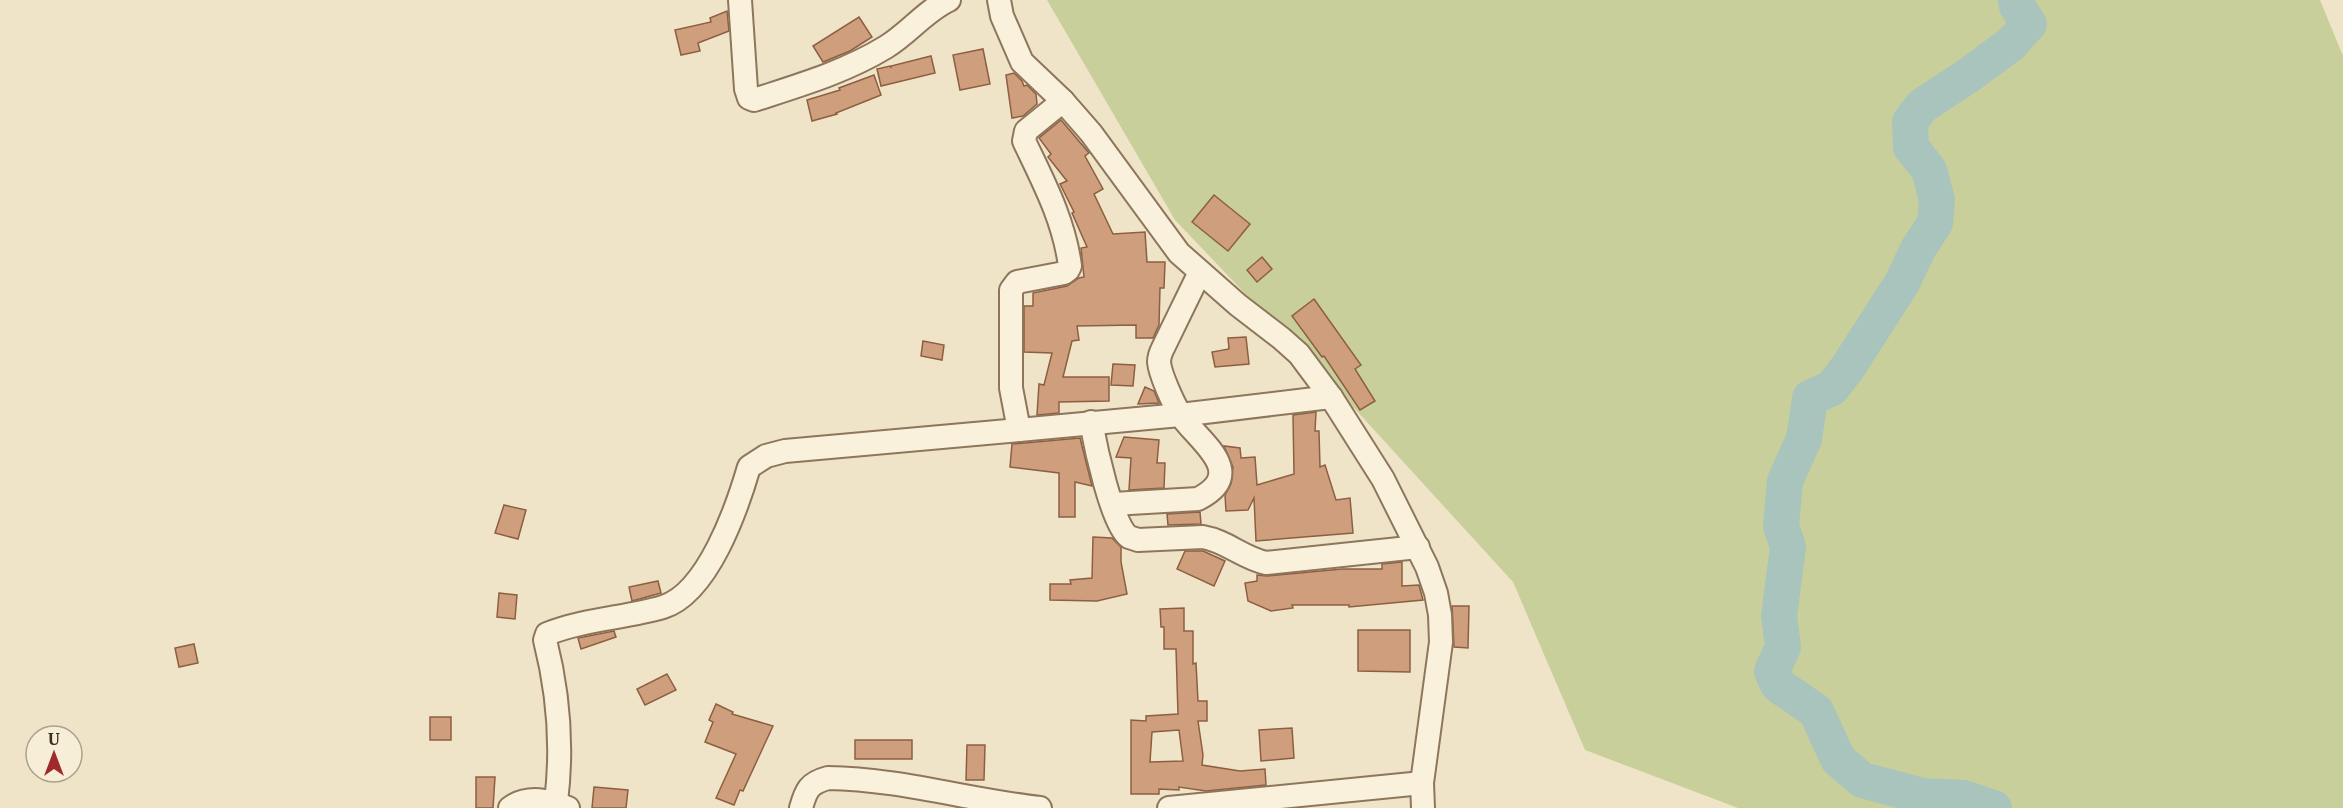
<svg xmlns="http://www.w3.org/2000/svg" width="2343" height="808" font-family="'IBM Plex Serif',serif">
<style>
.green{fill:#c9cf9b}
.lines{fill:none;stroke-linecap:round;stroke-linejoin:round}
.river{stroke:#a9c4bc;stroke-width:36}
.building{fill:#cf9f7d;stroke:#8d5f41;stroke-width:1.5;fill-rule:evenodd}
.street-casing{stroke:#8d765c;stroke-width:26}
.street{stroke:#faf1dc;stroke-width:22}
</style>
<rect width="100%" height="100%" fill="#f0e4c8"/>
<polygon class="green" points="1047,0 2320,0 2343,56 2343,808 1738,808 1585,750 1513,582 1355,409 1175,220"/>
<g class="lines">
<polyline class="river" points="1994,808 1964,798 1922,796 1862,780 1838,759 1816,711 1778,685 1772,671 1783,647 1779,616 1788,547 1781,526 1785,481 1804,439 1810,398 1832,388 1848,367 1902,283 1918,249 1935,223 1937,200 1929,170 1911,147 1910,122 1922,106 1969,75 2011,44 2029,24 2017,6 2016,0"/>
</g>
<g class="building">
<polygon points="727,11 729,31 698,43 700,51 681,55 675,30 711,22 710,18"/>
<polygon points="859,17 872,37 850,51 823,62 813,46"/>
<polygon points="983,49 990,84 960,90 953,55"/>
<polygon points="931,56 935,73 881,86 877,69 890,66 891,68 891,66"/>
<polygon points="1014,73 1022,81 1024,86 1027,85 1036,94 1037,104 1023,116 1012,118 1006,75"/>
<polygon points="874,75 881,95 836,113 837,114 812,121 807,100 840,90 839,88"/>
<polygon points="1061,120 1089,153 1085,156 1103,189 1094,194 1113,234 1145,232 1147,262 1165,262 1164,288 1160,288 1159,325 1153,338 1136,338 1136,325 1077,326 1079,340 1072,341 1063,377 1109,377 1109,401 1059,402 1059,413 1037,415 1039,384 1044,385 1052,353 1024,352 1024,306 1033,306 1033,293 1067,286 1079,278 1084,277 1081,248 1087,247 1072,213 1074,212 1060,184 1067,181 1048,157 1051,154 1039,138"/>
<polygon points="1214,195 1250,224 1228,251 1192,222"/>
<polygon points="1262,257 1272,269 1257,282 1247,270"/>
<polygon points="1314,299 1361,365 1355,369 1375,401 1360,410 1324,356 1322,357 1292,316"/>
<polygon points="1246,337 1249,364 1215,367 1212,352 1229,349 1228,338"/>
<polygon points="923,341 944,345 942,360 921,356"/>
<polygon points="1113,364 1135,365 1133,386 1111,385"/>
<polygon points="1145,387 1154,391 1159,403 1138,404"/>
<polygon points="1316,412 1315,431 1319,431 1320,467 1325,465 1336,500 1350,498 1353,533 1256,541 1254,498 1248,510 1226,511 1225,495 1231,484 1233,467 1224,446 1240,448 1241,458 1255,457 1257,485 1294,474 1293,415"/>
<polygon points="1124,437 1159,440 1157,463 1165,463 1164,488 1129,490 1131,458 1116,457"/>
<polygon points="1080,438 1092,486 1075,482 1075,517 1059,517 1059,473 1010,467 1012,444"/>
<polygon points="504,505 526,510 518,539 495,533"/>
<polygon points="1200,512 1201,524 1168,525 1167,514"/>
<polygon points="1093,537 1112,538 1121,547 1121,562 1127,594 1097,601 1050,600 1050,584 1071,584 1070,580 1092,578"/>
<polygon points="1185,551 1203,551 1225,561 1214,586 1177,569"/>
<polygon points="1402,562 1402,586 1419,585 1423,600 1349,607 1349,605 1292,605 1293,608 1271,611 1248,601 1245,583 1257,581 1257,575 1267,576 1342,569 1382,569 1382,564"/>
<polygon points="658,581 661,593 632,601 629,587"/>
<polygon points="499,593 517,595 515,619 497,617"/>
<polygon points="1452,606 1469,606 1468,648 1454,647"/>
<path d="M1184 608V631H1193V664L1196 663 1198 701H1207V721H1198L1203 755 1202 765 1240 771 1265 769 1266 785 1206 791 1179 787V790L1159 789V794H1131V720L1146 721V716L1178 714 1176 649H1164V627H1161L1160 609ZM1179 730 1183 761 1150 762 1152 732Z"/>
<polygon points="1358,630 1410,630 1410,672 1358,671"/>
<polygon points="614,631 616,637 581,649 578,638"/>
<polygon points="194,644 198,663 179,667 175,648"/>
<polygon points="667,674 676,690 645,705 637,689"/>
<polygon points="716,704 733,712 732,714 773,726 743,791 740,790 734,805 716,798 736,754 705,742 713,722 709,720"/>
<rect x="430" y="717" width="21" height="23"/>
<polygon points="1292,728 1294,758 1261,761 1259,730"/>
<rect x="855" y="740" width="57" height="19"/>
<polygon points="967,745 985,745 984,780 966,780"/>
<polygon points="476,777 495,777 493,808 476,808"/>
<polygon points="594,787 628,790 626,808 592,808"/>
</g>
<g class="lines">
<g class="street-casing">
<g id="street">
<path d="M740 0 746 89 749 98 754 100C800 85 845 72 886 47 909 33 925 11 949 0"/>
<polyline points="999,0 1002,16 1022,62 1063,101 1091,133 1179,253 1238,305 1281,338 1299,354 1331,397 1383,479 1427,567 1436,593 1440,615 1441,642 1422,783 1423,808"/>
<path d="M1063 101 1026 131 1024 141C1043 181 1064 220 1070 266L1068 270 1064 273 1017 282 1011 290V388L1019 430 1180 415 1331 397"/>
<path d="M1091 422C1095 444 1112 526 1129 537 1132 538 1135 539 1138 540L1203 537C1226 541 1243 558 1266 563L1418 547"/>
<path d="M1113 504 1198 499C1251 472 1195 439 1180 414 1173 403 1160 374 1159 362 1159 357 1161 352 1163 348L1200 272"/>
<path d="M556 802C563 746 559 695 545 640L547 634C584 619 626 618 663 607 708 593 737 508 749 467L766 456 785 451 1019 430"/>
<path d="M510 808C527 795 551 800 568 808"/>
<path d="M801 808C806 790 809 783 828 778 899 779 969 800 1040 808"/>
<polyline points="1169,808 1422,783"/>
</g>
</g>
<use href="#street" class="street"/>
</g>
<g transform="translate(54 754)"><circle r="28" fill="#f7eed8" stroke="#ada18e" stroke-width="1.5"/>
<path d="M0-4.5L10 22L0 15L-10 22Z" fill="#9e2a2b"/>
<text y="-9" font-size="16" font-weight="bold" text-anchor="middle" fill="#3d2e20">U</text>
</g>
</svg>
